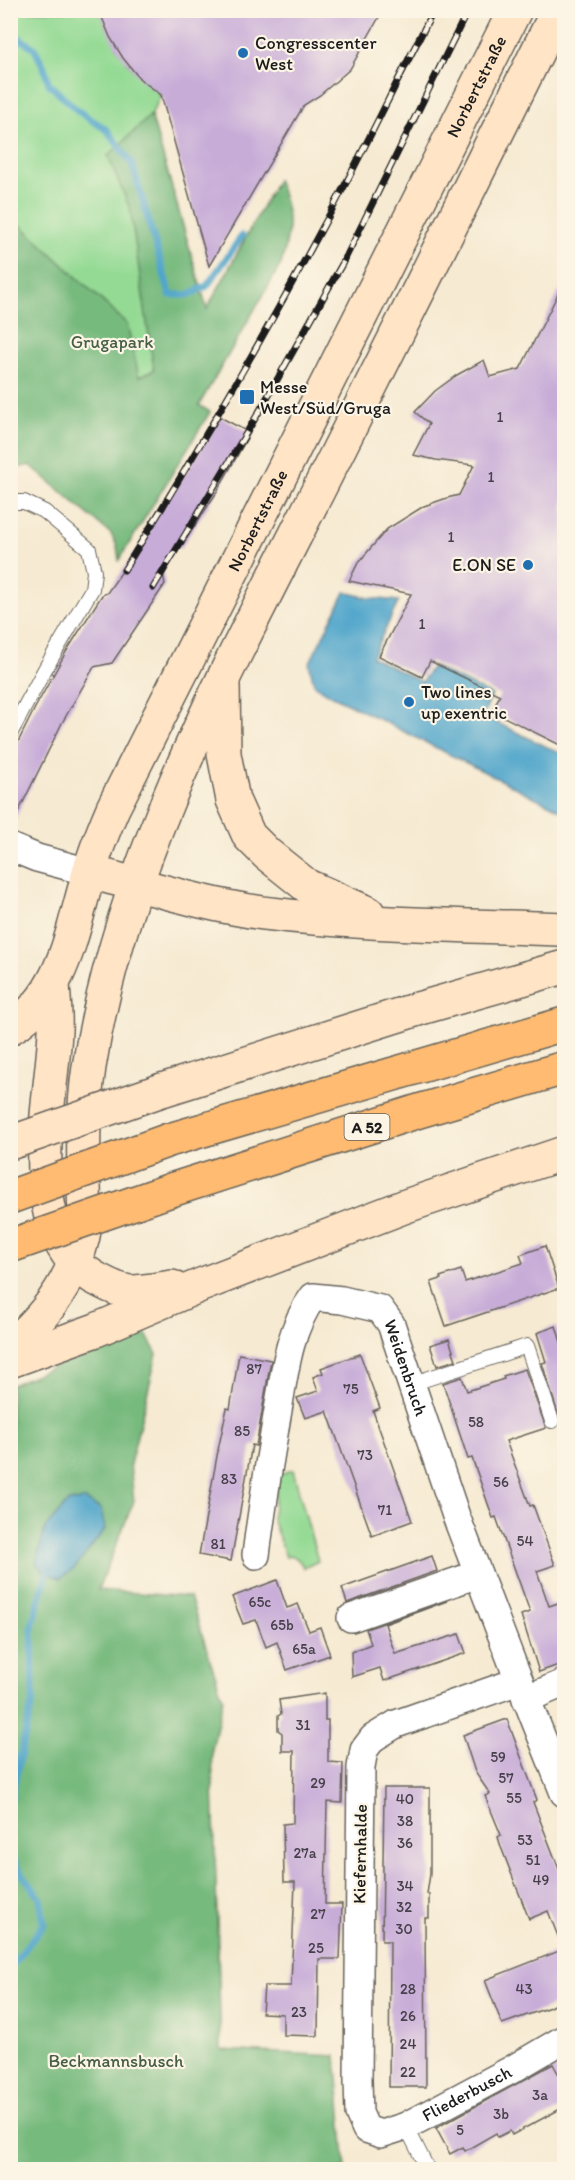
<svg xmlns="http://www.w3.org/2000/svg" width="575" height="2180" font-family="Itim,sans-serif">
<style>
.green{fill:#94da94;stroke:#587b58;stroke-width:1.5}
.forest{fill:#77ba7e;stroke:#4a6b4d;stroke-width:1.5}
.water{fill:#4fa5cb;stroke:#366074;stroke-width:1.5}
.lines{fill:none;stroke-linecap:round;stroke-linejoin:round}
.stream{stroke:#4fa5cb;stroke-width:7}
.building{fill:#c7acd8}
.service-casing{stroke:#68645c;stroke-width:16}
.minor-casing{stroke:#68645c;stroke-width:30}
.secondary-casing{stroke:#68645c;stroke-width:36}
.motorway-casing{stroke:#68645c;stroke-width:36}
.service{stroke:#fff;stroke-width:14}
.minor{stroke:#fff;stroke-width:27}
.secondary{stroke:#ffe4c6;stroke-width:33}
.motorway{stroke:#febb71;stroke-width:33}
.rail-casing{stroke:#1c1c1c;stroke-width:7}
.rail{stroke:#fcf5e5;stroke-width:4.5;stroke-dasharray:14;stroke-linecap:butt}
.secondary-bridge-casing{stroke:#68645c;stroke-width:36;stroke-linecap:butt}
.motorway-bridge-casing{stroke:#68645c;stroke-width:36;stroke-linecap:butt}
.secondary-bridge{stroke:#ffe4c6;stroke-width:33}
.motorway-bridge{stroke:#febb71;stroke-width:33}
.poi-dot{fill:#1f6fb2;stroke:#fcf5e5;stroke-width:2}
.labels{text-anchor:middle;stroke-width:4.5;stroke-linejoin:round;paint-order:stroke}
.number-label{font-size:15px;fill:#47404b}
.shield{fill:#fcf5e5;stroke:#5f5d58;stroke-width:1.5}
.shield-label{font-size:16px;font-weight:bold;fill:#1c1c1c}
.poi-label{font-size:18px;fill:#1c1c1c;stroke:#fcf5e5;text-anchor:start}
.street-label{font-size:18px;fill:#1c1c1c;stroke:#fcf5e5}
.park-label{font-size:18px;fill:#465e46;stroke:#fcf5e5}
</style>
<rect width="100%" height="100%" fill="#fcf5e5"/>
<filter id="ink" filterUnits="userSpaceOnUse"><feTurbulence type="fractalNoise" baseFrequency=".0167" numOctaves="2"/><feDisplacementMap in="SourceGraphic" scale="12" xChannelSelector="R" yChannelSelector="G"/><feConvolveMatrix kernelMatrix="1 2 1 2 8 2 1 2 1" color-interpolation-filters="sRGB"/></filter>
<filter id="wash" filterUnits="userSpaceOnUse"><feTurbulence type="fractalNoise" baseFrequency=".008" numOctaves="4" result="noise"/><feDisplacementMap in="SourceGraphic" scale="24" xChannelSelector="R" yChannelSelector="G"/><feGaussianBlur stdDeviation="1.35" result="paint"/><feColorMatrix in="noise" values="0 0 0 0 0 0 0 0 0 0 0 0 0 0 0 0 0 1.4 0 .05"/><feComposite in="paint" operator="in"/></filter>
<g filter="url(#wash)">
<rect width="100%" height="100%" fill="#f6ead2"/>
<g class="green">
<path d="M11 11H100C113 46 130 73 161 95L151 115 207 309 277 180C291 212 291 231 281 264L199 405 11 403Z"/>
<path d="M293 1470 318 1561 304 1568C299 1560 296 1554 286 1557L272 1519 279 1474Z"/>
</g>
<g class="forest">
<path d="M151 115 207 309 277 180C291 212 291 231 281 264L199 405 210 412 119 560 117 546 111 534 30 465 11 469V218L12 217 127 324 139 377 154 370 130 209 108 156Z"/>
<polygon points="143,1329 157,1354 130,1464 134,1501 98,1590 190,1597 223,1699 212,1749 221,2050 336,2056 346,2169 11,2170 11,1385"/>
</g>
<g class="water">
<polygon points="345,592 369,598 399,601 372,657 422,682 432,666 492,695 483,716 564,755 564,812 329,694 314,684 309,664"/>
<polygon points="85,1500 101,1509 105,1529 75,1568 61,1578 47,1574 36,1563 45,1528 68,1502"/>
</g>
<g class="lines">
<g class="stream">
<polyline points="10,32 34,48 44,67 49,84 78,111 107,130 132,164 170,295 188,295 207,286 242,236"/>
<polyline points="10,1802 33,1699 32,1625 47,1574"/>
<polyline points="10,1851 17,1867 40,1898 44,1924 10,1968"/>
</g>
</g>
<g id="blocks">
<g class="building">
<polygon points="99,10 383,10 350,69 320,95 304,105 209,266 161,95 140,79 123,58 110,37"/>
<polygon points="564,282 564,747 492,711 500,695 430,661 422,677 379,656 411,594 349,581 358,563 387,529 424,506 447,498 459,495 474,465 436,460 413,455 429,424 415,412 435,391 457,375 484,360 490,377 520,369"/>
<polygon points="220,417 250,433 215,495 180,549 176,546 162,568 165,584 112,663 94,667 62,723 10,829 10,758 35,708 66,652 102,595 107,593 151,530 147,528 183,477"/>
<polygon points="545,1246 559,1288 446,1326 431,1282 441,1279 440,1277 461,1270 465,1282 523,1263 520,1255"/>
<polygon points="556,1326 564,1352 564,1422 561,1423 542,1363 546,1362 537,1333"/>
<polygon points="449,1339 456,1360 437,1366 430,1345"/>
<polygon points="239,1354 271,1360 256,1446 252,1445 231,1561 199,1555 219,1445 227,1408 230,1409"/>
<polygon points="360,1354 380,1408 373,1411 412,1521 372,1536 327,1411 305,1418 297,1398 318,1391 313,1377 323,1373 321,1368"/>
<polygon points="525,1369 546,1428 506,1441 530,1506 533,1505 555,1565 537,1571 549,1606 558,1603 564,1622 564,1663 539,1672 521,1615 530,1612 496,1517 493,1518 472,1458 468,1459 443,1383 462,1377 467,1391 504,1379 503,1376"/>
<polygon points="432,1556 437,1571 347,1603 342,1588"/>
<polygon points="277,1580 287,1608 298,1604 309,1631 320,1627 330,1655 287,1670 277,1642 266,1647 256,1620 243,1624 232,1597"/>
<polygon points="447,1601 385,1624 395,1654 459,1634 466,1653 384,1681 380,1668 352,1677 351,1652 371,1644 366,1629"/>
<polygon points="325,1693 325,1720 328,1720 328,1762 343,1763 342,1803 327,1802 325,1904 342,1904 340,1959 319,1959 318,2036 283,2035 283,2014 262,2013 264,1986 291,1986 295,1882 284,1882 283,1824 293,1823 294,1751 282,1751 282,1733 278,1730 278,1716 281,1714 279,1700"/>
<polygon points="507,1719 537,1800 533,1802 564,1882 564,1949 563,1949 548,1911 529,1919 501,1847 498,1837 501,1835 485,1796 490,1794 475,1772 463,1735"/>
<polygon points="384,1788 430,1788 430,1874 427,1894 429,1894 429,1918 425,1918 426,2087 389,2087 390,1941 382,1941"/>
<polygon points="564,1949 564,1999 550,2007 502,2024 485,1980"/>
<polygon points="553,2064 564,2084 564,2107 512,2135 510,2131 498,2137 496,2133 465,2151 463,2147 450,2154 436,2128"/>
</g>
</g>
</g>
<g filter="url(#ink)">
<use href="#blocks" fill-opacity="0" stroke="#68645c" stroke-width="1.5"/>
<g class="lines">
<g class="service-casing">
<g id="service">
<polyline points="10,502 24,502 45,512 89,549 94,572 92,589 45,669 10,734"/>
<polyline points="411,1384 527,1346 552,1421"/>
<polyline points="406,2126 428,2170"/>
</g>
</g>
<g class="minor-casing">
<g id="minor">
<polyline points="10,847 37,858 89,872"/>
<path id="s1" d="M256 1555C262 1508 269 1462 277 1416 284 1377 288 1330 313 1297L342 1300 380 1309 391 1324 456 1516 513 1665 564 1793"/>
<polyline points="351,1618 478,1574"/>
<path id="s2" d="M519 1681 396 1724 373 1738 364 1750 361 1767 358 2080 359 2113 366 2129 381 2134 406 2126 511 2070 564 2039"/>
<polyline points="526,1699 564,1683"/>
</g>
</g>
<g class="secondary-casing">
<g id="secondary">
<polyline points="223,684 224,754 233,800 249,836 267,854 307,886 368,913"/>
<path d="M89 872C147 886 204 905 263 913 362 925 464 925 564 929"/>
<path d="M53 985C54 1000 56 1015 55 1031 52 1102 18 1232 93 1277 104 1283 118 1291 131 1292 144 1292 159 1289 172 1287"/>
<path id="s3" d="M10 1028C65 996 72 928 89 873 95 851 104 829 113 808L515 10"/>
<polyline points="162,1090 421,1008 564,967"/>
<path d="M10 1347C47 1316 77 1275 85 1226 84 1173 81 1120 89 1067 123 853 231 664 327 473 405 319 481 165 558 10"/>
<polyline points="10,1361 96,1330 201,1285 406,1206 564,1153"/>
</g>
</g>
<g class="motorway-casing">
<g id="motorway">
<polyline points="169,1140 564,1024"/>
<polyline points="171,1190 419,1111 564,1068"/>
</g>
</g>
<use href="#service" class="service"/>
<use href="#minor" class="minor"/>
<use href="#secondary" class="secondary"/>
<use href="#motorway" class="motorway"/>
<g class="rail-casing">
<g id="rail">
<path d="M124 570C193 459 258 347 320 232 360 159 395 84 434 10"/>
<polyline points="153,588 259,412 346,257 468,10"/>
</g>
</g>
<use href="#rail" class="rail"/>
<g class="secondary-bridge-casing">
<polyline id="secondary-bridge" points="10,1143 162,1090"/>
</g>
<g class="motorway-bridge-casing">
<g id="motorway-bridge">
<polyline points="10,1197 169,1140"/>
<polyline points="10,1246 171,1190"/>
</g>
</g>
<use href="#secondary-bridge" class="secondary-bridge"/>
<use href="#motorway-bridge" class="motorway-bridge"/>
</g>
</g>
<g class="poi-dot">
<circle cx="243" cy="53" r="6"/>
<rect x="239" y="389" width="16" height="16" rx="3"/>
<circle cx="528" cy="565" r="6"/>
<circle cx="409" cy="702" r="6"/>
</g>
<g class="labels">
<g class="number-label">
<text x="500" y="422">1</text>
<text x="491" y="482">1</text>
<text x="451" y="542">1</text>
<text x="422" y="629">1</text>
<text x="254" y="1374">87</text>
<text x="351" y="1394">75</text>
<text x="476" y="1427">58</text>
<text x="242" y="1436">85</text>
<text x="365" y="1460">73</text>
<text x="229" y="1484">83</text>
<text x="501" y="1487">56</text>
<text x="385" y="1515">71</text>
<text x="525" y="1546">54</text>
<text x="218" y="1549">81</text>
<text x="260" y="1607">65c</text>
<text x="282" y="1630">65b</text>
<text x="304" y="1654">65a</text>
<text x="303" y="1730">31</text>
<text x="498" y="1762">59</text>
<text x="506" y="1783">57</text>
<text x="318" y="1788">29</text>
<text x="514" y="1803">55</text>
<text x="405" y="1804">40</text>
<text x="405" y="1826">38</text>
<text x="525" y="1845">53</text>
<text x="405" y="1848">36</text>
<text x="305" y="1858">27a</text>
<text x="533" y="1865">51</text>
<text x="541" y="1885">49</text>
<text x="405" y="1891">34</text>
<text x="404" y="1912">32</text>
<text x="318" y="1919">27</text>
<text x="404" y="1934">30</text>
<text x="316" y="1953">25</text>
<text x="408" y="1994">28</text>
<text x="524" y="1994">43</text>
<text x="299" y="2017">23</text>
<text x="408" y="2021">26</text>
<text x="408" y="2049">24</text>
<text x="408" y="2077">22</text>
<text x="540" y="2100">3a</text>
<text x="501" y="2119">3b</text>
<text x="460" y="2135">5</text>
</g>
<rect class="shield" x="344.5" y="1114" width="45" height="26" rx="4.5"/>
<g class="shield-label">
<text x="367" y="1133">A 52</text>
</g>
<g class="poi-label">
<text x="255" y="49">Congresscenter<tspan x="255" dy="21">West</tspan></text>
<text x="260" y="393">Messe<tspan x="260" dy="21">West/Süd/Gruga</tspan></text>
<text x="516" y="571" text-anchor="end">E.ON SE</text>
<text x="421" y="698">Two lines<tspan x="421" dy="21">up exentric</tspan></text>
</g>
<g class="street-label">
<text dy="6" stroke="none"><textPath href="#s3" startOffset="1056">Norbertstraße</textPath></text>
<text dy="6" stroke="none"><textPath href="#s3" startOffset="570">Norbertstraße</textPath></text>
<text dy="6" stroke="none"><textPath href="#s1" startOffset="399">Weidenbruch</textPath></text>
<text transform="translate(360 1854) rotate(-89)" y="6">Kiefernhalde</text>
<text dy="6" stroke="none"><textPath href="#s2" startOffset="664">Fliederbusch</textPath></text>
</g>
<g class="park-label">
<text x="112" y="348">Grugapark</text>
<text x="116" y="2067">Beckmannsbusch</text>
</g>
</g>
<rect width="575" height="2180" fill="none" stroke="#fcf5e5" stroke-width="36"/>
</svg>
